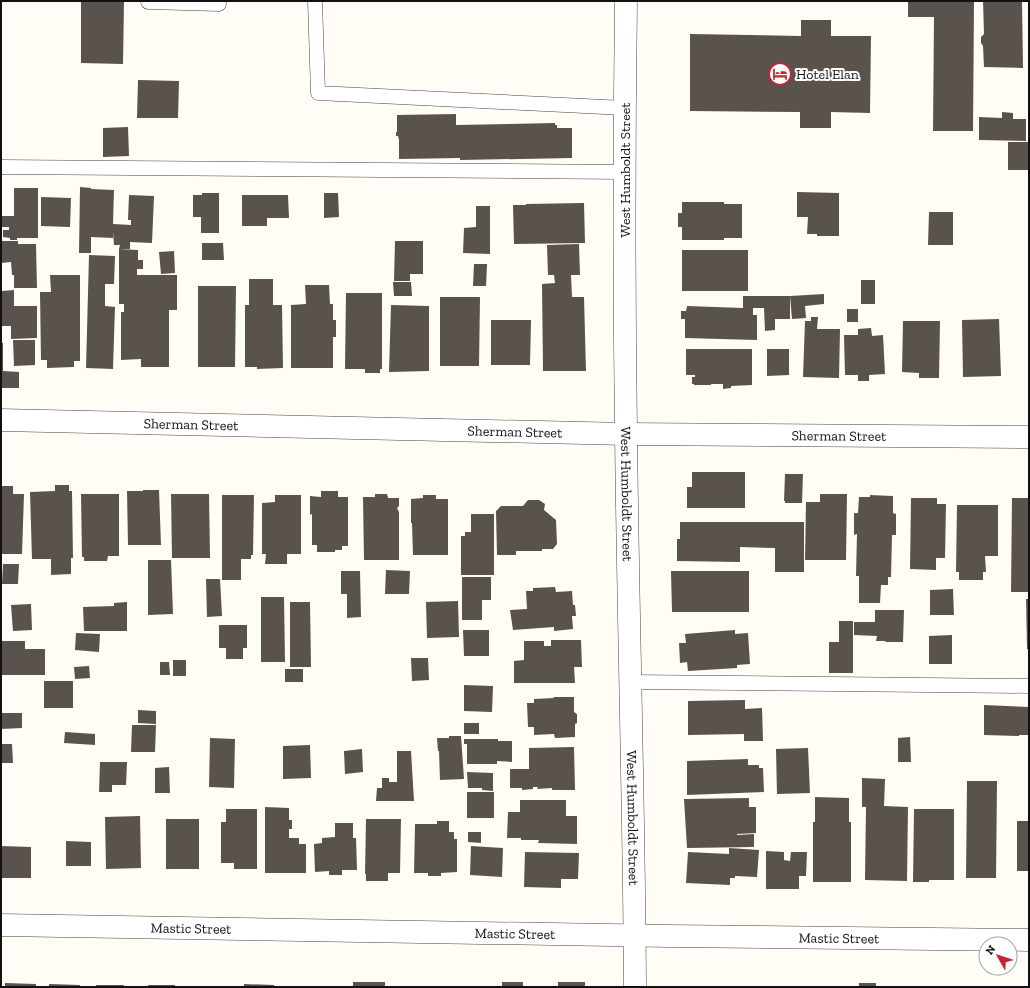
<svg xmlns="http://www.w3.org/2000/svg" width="1030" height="988" font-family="'Zilla Slab',serif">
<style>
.building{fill:#5a524d}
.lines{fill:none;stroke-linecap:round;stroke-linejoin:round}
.service-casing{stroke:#444;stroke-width:15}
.minor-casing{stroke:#444;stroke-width:23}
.service{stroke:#fff;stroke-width:14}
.minor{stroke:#fff;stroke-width:22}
.labels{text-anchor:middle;stroke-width:4;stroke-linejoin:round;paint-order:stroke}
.poi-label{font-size:14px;fill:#111;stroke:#fff;text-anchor:start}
.street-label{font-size:14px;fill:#111;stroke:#fff}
</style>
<rect width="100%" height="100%" fill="#fffdf5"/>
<g class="building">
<polygon points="81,1 124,1 123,64 81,63"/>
<polygon points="908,1 974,1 973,131 933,131 934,17 908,17"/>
<polygon points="983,1 1022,1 1023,68 984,67 983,46 981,43 981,37 984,34"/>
<polygon points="801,20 831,20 831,36 871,36 870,113 831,112 831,128 800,128 800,112 690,111 690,34 801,36"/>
<polygon points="138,80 179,81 178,118 137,118"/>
<polygon points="1002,112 1013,113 1013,119 1026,119 1026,141 979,140 979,117 1002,118"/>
<polygon points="456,114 456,125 555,123 555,125 557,125 557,128 572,128 572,158 460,160 460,158 399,159 399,140 398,136 396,136 396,132 397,132 397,115"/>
<polygon points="128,127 129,156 103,157 103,128"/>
<rect x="1008" y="142" width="21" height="28"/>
<polygon points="80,187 91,188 91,189 114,190 113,224 131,225 131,220 128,220 129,195 154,196 152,243 130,242 130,249 119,249 120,245 114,245 113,232 113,238 91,237 91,253 79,253"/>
<polygon points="14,188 38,188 38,238 17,238 17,240 10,240 10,238 3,237 3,230 9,230 9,227 1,227 1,216 14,216"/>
<polygon points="797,192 839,193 839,236 817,236 817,234 807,234 808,217 797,217"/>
<polygon points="202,193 219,193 219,233 201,233 201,217 193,217 193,195 202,195"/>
<polygon points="324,193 338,193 339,217 324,218"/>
<polygon points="242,195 288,195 289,218 267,218 267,226 242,226"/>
<polygon points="41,197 71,198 70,227 41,226"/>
<polygon points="682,202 724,202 724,204 742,204 742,238 724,238 724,240 682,240 682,227 678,227 678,213 682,213"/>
<polygon points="584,203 585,243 514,244 513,205 526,205 526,204"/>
<polygon points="476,206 490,206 490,254 463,253 464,228 476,227"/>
<polygon points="929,212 953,212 953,245 928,245"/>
<polygon points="1,241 18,241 18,244 36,244 37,288 14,288 14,275 12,275 11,262 1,263"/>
<polygon points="395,241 423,241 423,274 410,274 410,281 394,281"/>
<polygon points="202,243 223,243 224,260 202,260"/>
<polygon points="579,244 580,275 571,275 572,297 584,297 586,371 543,371 542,284 555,283 554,275 548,275 547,245"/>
<polygon points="119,249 138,250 138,260 143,260 143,269 137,269 137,275 177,275 177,310 169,310 169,367 141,367 141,359 121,360 121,312 124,312 124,304 119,304"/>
<rect x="682" y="250" width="66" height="41"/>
<polygon points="174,251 175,273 161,274 159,252"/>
<polygon points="89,255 115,256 114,284 105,284 105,306 115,307 113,369 86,368"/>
<polygon points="474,264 487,264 486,286 473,286"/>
<polygon points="50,275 80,275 80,361 74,361 74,367 47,368 47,360 41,360 40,292 51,292"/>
<polygon points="249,279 273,279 273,305 282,305 283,368 257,369 257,367 245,367 245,305 249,305"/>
<rect x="861" y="280" width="14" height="24"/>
<polygon points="393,282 411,282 412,296 394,296"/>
<polygon points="305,285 329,285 330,304 333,304 333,320 336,320 336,337 333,337 333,368 291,368 291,305 306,304"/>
<polygon points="198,286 236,286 235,367 198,367"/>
<polygon points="14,290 14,306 37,306 37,338 11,339 11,326 1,326 1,292 2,292 2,291"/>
<polygon points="346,293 382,293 382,369 380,369 380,373 365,373 365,369 345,369"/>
<polygon points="824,294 824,304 805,306 806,318 792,319 790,296"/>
<polygon points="743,296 790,296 790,319 775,319 775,330 765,331 764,308 753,308 753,315 757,315 757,340 685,338 685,319 681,319 681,311 686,311 687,306 743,308"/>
<polygon points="440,297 480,297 479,366 440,366"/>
<polygon points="391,305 429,306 429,371 389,372"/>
<rect x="847" y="309" width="11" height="13"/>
<polygon points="811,317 818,317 817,329 840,329 839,378 803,377 805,321 811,321"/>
<polygon points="999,319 1001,376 963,377 962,320"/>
<polygon points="491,320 531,320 530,365 491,365"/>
<polygon points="903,321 940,321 939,378 919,378 919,373 902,372"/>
<polygon points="871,328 872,336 883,335 885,374 869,375 869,381 858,381 858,375 845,375 844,335 858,335 858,329"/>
<polygon points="13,340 35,340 35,365 14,366"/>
<polygon points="1,343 3,343 3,371 19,372 19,388 1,388"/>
<polygon points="686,349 752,349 752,385 731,386 731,388 723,389 723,384 711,384 711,385 694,385 694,384 692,384 692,377 695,377 695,375 686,375"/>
<polygon points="767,349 789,349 789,375 767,376"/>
<polygon points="692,472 745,472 745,508 687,508 687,487 692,487"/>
<polygon points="785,474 803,474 802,503 785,503 785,501 784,501"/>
<polygon points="55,485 69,485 69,491 72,491 73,558 71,558 71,574 51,575 51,559 32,559 30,492 55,491"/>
<polygon points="1,486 13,486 13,494 24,494 22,554 1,554"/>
<polygon points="143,490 159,490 161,545 128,545 127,491 143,491"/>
<polygon points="321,491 338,491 338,497 348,497 348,546 342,546 342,550 335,550 335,552 317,552 317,545 312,545 312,514 310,515 310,496 321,497"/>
<polygon points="81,494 119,494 119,556 108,556 107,561 84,561 84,557 82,557"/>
<polygon points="171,494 209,494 210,558 172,558"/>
<polygon points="375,494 387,494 388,498 399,498 399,506 397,508 399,512 399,560 364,560 363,497 375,497"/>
<polygon points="820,494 847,494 846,560 805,560 806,502 820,502"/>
<polygon points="222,495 254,495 253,555 251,555 251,559 241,559 241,580 222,580"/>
<polygon points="275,495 301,495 301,554 287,554 287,564 265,564 266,554 262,554 262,503 275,502"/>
<polygon points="423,495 436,495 436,499 448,499 448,555 413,555 412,523 411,523 411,499 423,498"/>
<polygon points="870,495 893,496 893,513 896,514 896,535 892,535 891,577 888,577 888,585 881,585 880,603 859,603 859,576 856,576 857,534 854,535 854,513 858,513 859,497 870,497"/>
<polygon points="911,498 937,498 937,504 946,504 945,558 936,558 936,570 910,569"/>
<polygon points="1012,498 1029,498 1029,592 1011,592"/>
<polygon points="528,500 539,500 545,504 544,510 556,520 557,544 553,549 542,549 542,551 516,551 516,555 497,555 496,511 501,506 523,506"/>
<polygon points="957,505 998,505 998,556 985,556 986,572 983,572 983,580 959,580 959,572 956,572"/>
<polygon points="471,514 494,514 494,575 461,575 461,536 465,536 465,532 471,532"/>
<polygon points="680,522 804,522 804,572 775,572 775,548 740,547 740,562 677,561 677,539 680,539"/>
<polygon points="148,560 171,560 173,614 148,615"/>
<polygon points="3,564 19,564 18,584 2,584"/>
<polygon points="386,570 410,571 409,594 385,594"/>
<polygon points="341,571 360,571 361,617 347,618 347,594 341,594"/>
<polygon points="671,571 749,571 749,612 672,612"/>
<polygon points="462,577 491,577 491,600 482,600 482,620 462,620"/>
<polygon points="206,579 220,579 222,616 207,617"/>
<polygon points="555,587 556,592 572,591 573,605 575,605 576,616 572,616 573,629 554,631 554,627 513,630 510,610 527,609 526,591 533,591 533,588"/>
<polygon points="953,589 954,615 930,615 930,590"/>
<polygon points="261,597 284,597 285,662 261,662"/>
<polygon points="1026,599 1029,599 1029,649 1027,649"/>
<polygon points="458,601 459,637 427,638 426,602"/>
<polygon points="127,602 127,631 84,631 83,607 114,606 114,603"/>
<polygon points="290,602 310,602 311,667 290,667"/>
<polygon points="31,604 32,630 13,631 11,605"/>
<polygon points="875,610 904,610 903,642 885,642 886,641 876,641 877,636 854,635 854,622 875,622"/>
<polygon points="839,621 853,621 853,673 829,673 829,642 839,642"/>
<polygon points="219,625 247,625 247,648 243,648 243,659 226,659 226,648 219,648"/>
<polygon points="463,630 489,630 489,656 464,656"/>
<polygon points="735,630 735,634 748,633 750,664 737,665 737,668 688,671 687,662 680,663 679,643 686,643 685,634"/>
<polygon points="76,633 100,634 99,652 75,650"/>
<polygon points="952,635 952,664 929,664 929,636"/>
<polygon points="551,640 581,640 582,667 574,667 575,683 514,683 514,661 524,660 524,641 544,641 544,646 551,646"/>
<polygon points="1,641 25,641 25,649 45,649 45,675 1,675"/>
<polygon points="411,658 428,658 429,680 412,681"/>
<rect x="173" y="660" width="13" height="16"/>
<polygon points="160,662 169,662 170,675 160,675"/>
<polygon points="89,666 90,678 75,679 74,667"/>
<rect x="285" y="669" width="18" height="13"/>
<rect x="44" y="681" width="29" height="27"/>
<polygon points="464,685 493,686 492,712 464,711"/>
<polygon points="553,697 574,697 574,712 577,714 577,723 575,724 575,737 555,738 554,734 534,735 534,727 528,727 527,703 534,703 534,699 554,698"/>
<polygon points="745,700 745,709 762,708 763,741 744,741 744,734 688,735 688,701"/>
<polygon points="984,705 1029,707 1029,735 1019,735 1019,736 984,735"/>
<polygon points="138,710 156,711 156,724 138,723"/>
<polygon points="1,713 22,713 22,728 1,729"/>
<rect x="464" y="723" width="15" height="11"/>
<polygon points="132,725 156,725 155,752 131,752"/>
<polygon points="65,732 95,734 95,745 64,743"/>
<polygon points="449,736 461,736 464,779 440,780 439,751 438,751 437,738 449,738"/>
<polygon points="910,737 911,762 898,762 898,738"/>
<polygon points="210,738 235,739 234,788 209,787"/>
<polygon points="464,739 498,739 498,741 512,741 512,762 497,761 497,764 467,764 467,744 464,744"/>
<polygon points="1,744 12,744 13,763 1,763"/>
<polygon points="310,745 311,778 283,779 283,746"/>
<polygon points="574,747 575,790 552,790 552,788 537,789 538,787 533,787 533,789 522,790 522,788 510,788 510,769 529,769 529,748"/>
<polygon points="808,748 810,793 777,794 776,749"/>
<polygon points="362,749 363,772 345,774 344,751"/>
<polygon points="397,751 411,751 414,801 376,801 377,788 382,788 382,778 389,778 389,782 397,782"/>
<polygon points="748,759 748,765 759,765 759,768 763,768 764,792 687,795 687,761"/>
<polygon points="100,762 127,762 126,785 112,785 112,792 99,792"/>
<polygon points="169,767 170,793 155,793 155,768"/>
<polygon points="467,772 493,773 493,791 482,790 482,788 468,788"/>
<polygon points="862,778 885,779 884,806 908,807 907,881 865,880 866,807 862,807"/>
<polygon points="967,781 997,781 996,878 966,878"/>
<rect x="467" y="792" width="27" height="26"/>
<polygon points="815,797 849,798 849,822 851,822 851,882 813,882 813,822 815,822"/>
<polygon points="749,798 749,807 756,807 756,833 737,834 737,835 754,834 754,847 687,848 684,799"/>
<polygon points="520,800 566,800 566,816 577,816 577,844 538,843 539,840 521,840 521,838 507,838 508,812 520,812"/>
<polygon points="265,807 289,808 289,820 292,820 292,829 289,829 289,838 299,838 299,844 306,844 306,873 265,873"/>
<polygon points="226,809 257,809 257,869 234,869 234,863 221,863 221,822 226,822"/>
<polygon points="914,809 954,809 954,880 929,880 929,882 913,882"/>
<polygon points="140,816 141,868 106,869 105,817"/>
<rect x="166" y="819" width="33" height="50"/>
<polygon points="366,819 401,819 400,873 388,873 388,881 366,881 366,874 365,874"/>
<polygon points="437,821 449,821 449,832 454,832 454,839 457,839 457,872 441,873 441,876 428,876 428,873 414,873 415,824 437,824"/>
<rect x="1017" y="821" width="12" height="50"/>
<polygon points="335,823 353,823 353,838 356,838 357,870 342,870 342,875 329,875 329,871 315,872 314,844 322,843 322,838 335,837"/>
<polygon points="468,832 481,832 481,843 468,842"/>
<polygon points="66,841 91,842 91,866 66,866"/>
<polygon points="1,846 31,847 31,878 1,878"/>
<polygon points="471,846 503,848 502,877 470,875"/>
<polygon points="729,848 759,850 757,877 735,876 735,878 730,878 730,885 686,883 688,852 729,854"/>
<polygon points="766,851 784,852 784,860 790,861 791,852 807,852 806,876 799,876 799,889 766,889"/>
<polygon points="525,852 579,853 578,879 561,879 561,888 524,887"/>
<rect x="353" y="982" width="32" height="5"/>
<rect x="502" y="982" width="21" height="5"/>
<rect x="558" y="982" width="27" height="5"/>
<polygon points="5,983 36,984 36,987 5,987"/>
<rect x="859" y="983" width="17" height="4"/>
<polygon points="49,984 80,985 80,987 49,987"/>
<polygon points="244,984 274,985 274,987 244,987"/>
<polygon points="96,985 124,985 123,987 96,987"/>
<polygon points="148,985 175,985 175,987 149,987"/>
</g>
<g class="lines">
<g class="service-casing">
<g id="service">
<polyline points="315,1 318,93 625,108"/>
<polyline points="148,2 219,4 219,1"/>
<polyline points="1,167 624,172"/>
<polyline points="630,682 1029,686"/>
</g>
</g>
<g class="minor-casing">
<g id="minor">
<path id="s1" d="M626 1C624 145 624 288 626 432 628 617 634 802 635 987"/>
<path id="s2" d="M1 420 626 434 1029 437"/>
<path id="s3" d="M1 925 668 936 1029 940"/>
</g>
</g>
<use href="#service" class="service"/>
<use href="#minor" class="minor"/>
</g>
<defs>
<g id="hotel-ring" transform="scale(1.15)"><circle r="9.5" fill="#fff" stroke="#c4262e" stroke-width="1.5"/><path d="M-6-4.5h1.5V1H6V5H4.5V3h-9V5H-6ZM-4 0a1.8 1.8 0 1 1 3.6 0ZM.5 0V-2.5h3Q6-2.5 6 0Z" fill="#c4262e"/></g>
</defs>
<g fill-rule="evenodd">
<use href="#hotel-ring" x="780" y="74"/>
</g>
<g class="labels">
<g class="poi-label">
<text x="796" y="79">Hotel Elan</text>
</g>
<g class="street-label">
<text transform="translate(625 170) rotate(-90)" y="5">West Humboldt Street</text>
<text dy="5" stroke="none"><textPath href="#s2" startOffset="190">Sherman Street</textPath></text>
<text dy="5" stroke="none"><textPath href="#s2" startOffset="514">Sherman Street</textPath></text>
<text dy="5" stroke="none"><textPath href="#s2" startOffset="838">Sherman Street</textPath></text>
<text dy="5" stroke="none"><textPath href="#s1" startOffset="493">West Humboldt Street</textPath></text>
<text dy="5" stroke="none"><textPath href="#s1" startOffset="817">West Humboldt Street</textPath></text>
<text dy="5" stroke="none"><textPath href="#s3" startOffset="190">Mastic Street</textPath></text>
<text dy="5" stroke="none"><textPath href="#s3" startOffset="514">Mastic Street</textPath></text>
<text dy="5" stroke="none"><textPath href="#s3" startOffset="838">Mastic Street</textPath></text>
</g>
</g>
<rect width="1030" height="988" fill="none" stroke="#111111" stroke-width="4"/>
<g transform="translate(998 956) rotate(309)"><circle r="19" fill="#ffffff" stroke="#a0a0a0"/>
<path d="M0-3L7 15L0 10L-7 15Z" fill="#c4262e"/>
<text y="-6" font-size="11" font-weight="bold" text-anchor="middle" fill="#111111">N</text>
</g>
</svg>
